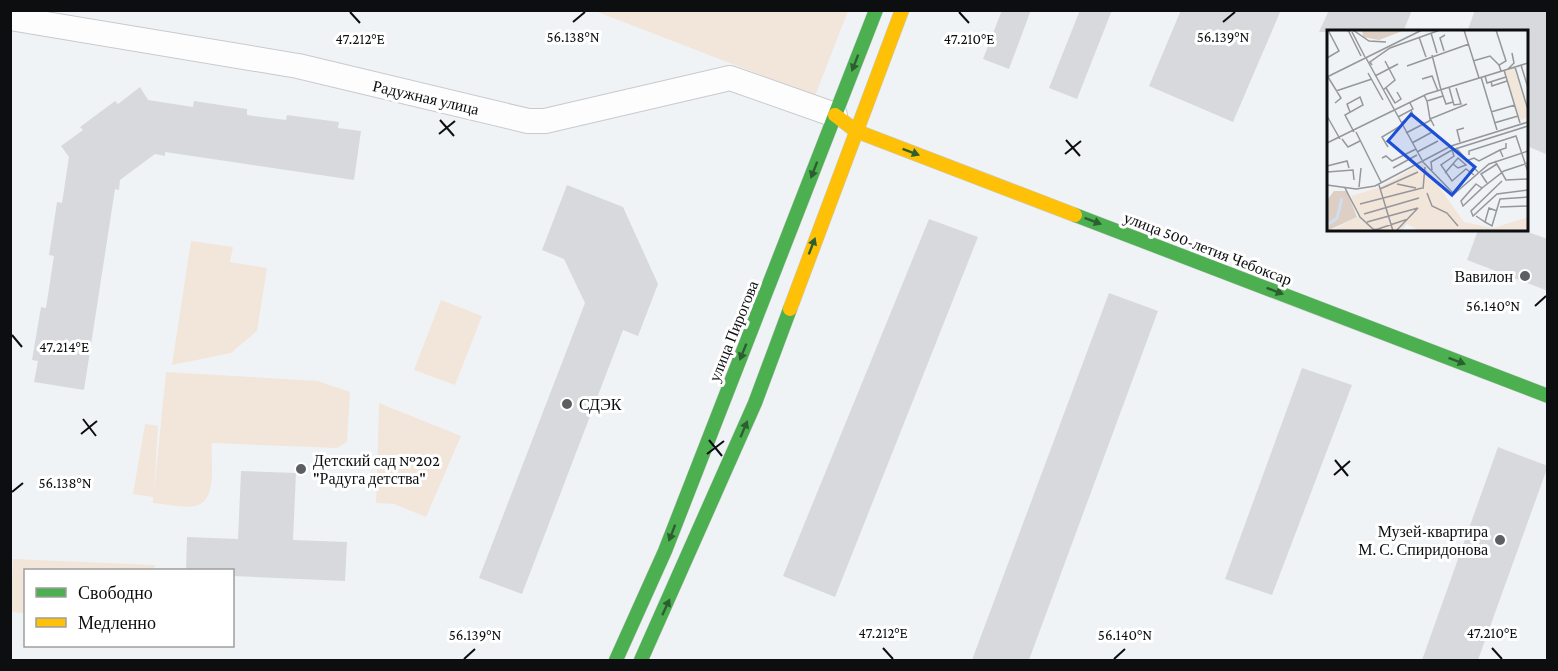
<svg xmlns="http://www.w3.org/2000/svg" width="1558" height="671" font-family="'Crimson Pro',serif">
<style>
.green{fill:#f2e5da}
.building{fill:#d8d9dc}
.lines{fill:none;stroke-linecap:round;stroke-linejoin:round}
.street-casing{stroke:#c8cacd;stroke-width:26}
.fast-casing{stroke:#c8cacd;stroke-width:15}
.slow-casing{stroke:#c8cacd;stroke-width:15}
.street{stroke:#fdfdfe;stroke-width:24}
.fast{stroke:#4caf50;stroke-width:14}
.slow{stroke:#ffc107;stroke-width:14}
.oneway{fill:#2c5e30}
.ticks{fill:none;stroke:#0d0e10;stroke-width:2}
.poi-dot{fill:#5c5e60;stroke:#fff;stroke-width:2}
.labels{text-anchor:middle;stroke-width:6;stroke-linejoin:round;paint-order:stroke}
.street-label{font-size:16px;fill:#0d0e10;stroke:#fff}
.poi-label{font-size:16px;fill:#0d0e10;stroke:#fff;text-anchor:end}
.inset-river{fill:none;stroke:#cfdef2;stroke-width:3}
.inset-road{fill:none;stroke:#95979a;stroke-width:1.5}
.view{fill:#1d4ed8;fill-opacity:0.15;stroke:#1d4ed8;stroke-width:3}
.inset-edge{fill:none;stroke:#0d0e10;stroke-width:3}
.ticks-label{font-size:15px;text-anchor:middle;fill:#0d0e10;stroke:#fff;stroke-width:6;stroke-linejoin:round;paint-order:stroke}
</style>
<rect width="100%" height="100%" fill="#f0f3f6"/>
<g class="green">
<polygon points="595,11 848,11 815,96"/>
<polygon points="191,241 233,247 230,262 267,268 257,331 231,353 172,365"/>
<polygon points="441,300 482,316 455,385 414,370"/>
<path d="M166 372 318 381 350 392 347 442 337 448 212 443C210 459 219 502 195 506 182 508 166 504 153 503V497L133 494 145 424 158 426 154 493Z"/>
<polygon points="379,403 461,436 426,517 394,504 376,503"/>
<polygon points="13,559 155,565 154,570 26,570 25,613 11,612"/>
</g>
<g class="building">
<polygon points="1002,10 1031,10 1009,69 983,59"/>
<polygon points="1080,10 1112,10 1077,99 1049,88"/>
<polygon points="1181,10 1281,10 1233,122 1149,86"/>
<polygon points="1329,10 1412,10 1403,32 1319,32"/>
<polygon points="1475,10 1548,10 1548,155 1527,146 1527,32 1467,32"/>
<polygon points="140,87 148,100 193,107 194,101 247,109 247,115 286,120 287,115 339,122 338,128 361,131 354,180 165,152 165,156 155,154 120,180 119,190 115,189 84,390 34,382 38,361 32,360 41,307 46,308 54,256 49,255 57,202 62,203 69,157 61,146 83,130 80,127 115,101 118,104"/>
<polygon points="567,185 623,207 658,284 638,336 623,330 522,594 479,578 585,303 564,259 542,250"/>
<polygon points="929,219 978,237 835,597 783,576"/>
<polygon points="1478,230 1522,230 1548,239 1548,291 1467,260"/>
<polygon points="1109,293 1158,311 1029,660 972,660"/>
<polygon points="1302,368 1352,385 1272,595 1225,579"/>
<polygon points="1498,447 1548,466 1478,660 1422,660"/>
<polygon points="241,471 296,473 293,540 347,542 345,581 232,576 232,570 186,570 187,537 238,539"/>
</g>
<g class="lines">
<g class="street-casing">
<polyline id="street" points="10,18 298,66 528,121 545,121 730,78 835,115"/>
</g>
<g class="fast-casing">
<g id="fast">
<polyline points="1075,215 1548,396"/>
<polyline points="616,660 665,551 876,10"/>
<polyline points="641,660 755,403 790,309"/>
</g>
</g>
<g class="slow-casing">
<g id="slow">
<polyline points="835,115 856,131 1075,215"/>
<polyline points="790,309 902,10"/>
</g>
</g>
<use href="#street" class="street"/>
<use href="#fast" class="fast"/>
<use href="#slow" class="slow"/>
</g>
<defs><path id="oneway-solid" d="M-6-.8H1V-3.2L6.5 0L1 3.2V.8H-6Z" transform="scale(1.5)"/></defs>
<g class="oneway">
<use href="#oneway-solid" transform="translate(855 63) rotate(111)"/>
<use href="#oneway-solid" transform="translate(911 152) rotate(21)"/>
<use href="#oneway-solid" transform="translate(814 170) rotate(111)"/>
<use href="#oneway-solid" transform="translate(1093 221) rotate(21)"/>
<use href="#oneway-solid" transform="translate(812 246) rotate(-69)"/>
<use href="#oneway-solid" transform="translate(1275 291) rotate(21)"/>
<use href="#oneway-solid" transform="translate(743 352) rotate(112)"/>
<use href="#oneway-solid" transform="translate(1457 361) rotate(21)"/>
<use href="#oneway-solid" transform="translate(744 429) rotate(-67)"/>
<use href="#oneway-solid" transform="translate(672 533) rotate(111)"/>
<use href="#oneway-solid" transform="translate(666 607) rotate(-65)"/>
</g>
<path class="ticks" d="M350 12 360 23M959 12 969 23M573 22 585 12M1223 22 1235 12M440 120 454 136M439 134 455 121M1066 140 1080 156M1065 154 1081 141M1535 306 1546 296M12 335 22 347M83 419 96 436M81 434 97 421M709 440 722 456M707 454 724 441M1335 460 1348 476M1334 475 1350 461M12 492 23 483M883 648 893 659M1492 648 1502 659M464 659 475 649M1114 659 1125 649"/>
<g class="poi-dot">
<circle cx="1525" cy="276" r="6"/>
<circle cx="567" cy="404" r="6"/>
<circle cx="301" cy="469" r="6"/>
<circle cx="1500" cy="540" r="6"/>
</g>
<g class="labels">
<g class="street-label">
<text transform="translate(426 97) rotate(13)" y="6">Радужная улица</text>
<text transform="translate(1208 248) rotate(21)" y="6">улица 500-летия Чебоксар</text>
<text transform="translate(733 331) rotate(-68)" y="6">улица Пирогова</text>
</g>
<g class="poi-label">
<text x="1513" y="282">Вавилон</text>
<text x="579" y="410" text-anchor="start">СДЭК</text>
<text x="313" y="466" text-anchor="start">Детский сад №202<tspan x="313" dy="18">"Радуга детства"</tspan></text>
<text x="1488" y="537">Музей-квартира<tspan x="1488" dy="18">М. С. Спиридонова</tspan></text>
</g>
</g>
<g transform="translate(1327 30)">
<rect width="201" height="201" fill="#f0f3f6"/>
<path d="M187 38 201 83V87L193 90 178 41ZM95 133 137 192 166 198 201 187V201H92L80 194 75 201H4L32 186 24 166 53 157Z" fill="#f2e5da"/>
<path d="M35 0H78L52 10 36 7ZM7 161H20L30 187 0 201V170Z" fill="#ddcfc4"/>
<path class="inset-river" d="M0 195 10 188 15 168"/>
<path class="inset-road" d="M21 0 34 26M26 0 42 11 59 12M137 0 152 48M169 0 179 31 172 35 174 41M25 2 38 27M104 3 110 23M92 7 99 27M117 21 113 8 118 5M105 25 114 60M0 28 12 21 1 0M39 28 95 130M146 31 163 26 172 35M45 35 43 32 63 18 113 0M194 35 201 58M80 36 142 14M188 37 201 80M181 39 187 33 185 23M177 40 193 93M41 43 56 70M48 46 71 34M158 46 160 53 179 47M0 47 95 0M1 47 14 68 8 73M154 47 170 100M95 49 105 46 111 61M164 51 165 56 180 51M122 57 127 75 134 74 129 58M59 58 68 73 74 69 70 62M56 60 68 50 58 31M114 60 119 74 126 72M9 61 45 49M97 65 100 71 116 66M100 71 103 89 140 74M23 82 20 74 33 67 36 75 18 85 27 102M164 82 188 75M0 86 13 109M71 87 86 79 83 73M74 93 86 85 84 80M167 93 191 86M29 102 54 152M79 103 104 90 107 96M15 109 21 117 33 111M133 112 130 100 137 98M0 113 100 64 201 33M85 113 107 101M61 117 55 107 75 95M129 118 151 142M125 120 127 126 114 135 125 151 139 139 147 145M90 122 111 111M142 125V121L189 106 201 142M176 127 173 120 179 118V113M55 128 59 126 65 131 89 119M95 131 127 164 162 134 201 121M139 131 147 128 152 131 173 120M168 131 179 150 201 149M0 136 20 131 22 138M66 138 90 125M105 140 104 132 125 120 201 96M0 142 26 140 27 150M118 143 131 128 139 135 131 138 126 134M175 151 144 181 146 186 170 164 201 160M160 153 154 144 170 134M70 154 89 158M149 154 155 158 136 176 134 171ZM0 155 29 159 48 156 124 116 201 92M52 155 66 201M32 157 34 138M18 158 33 187 46 199 57 201M155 158 177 141 201 133M53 159 91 142M96 159 98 137M100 163 105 176 120 183 131 196M33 174 95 158M173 177 201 176M37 184 92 168M149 186 158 192 162 178 170 181M40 192 91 178M158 192 165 196 173 169 201 167M45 201 81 189M69 201 91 178"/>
<path class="view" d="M84 84 148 137 125 165 61 111Z"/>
<rect width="201" height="201" class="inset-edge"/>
</g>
<g class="ticks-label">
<text x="573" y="42">56.138°N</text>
<text x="1223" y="42">56.139°N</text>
<text x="360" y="44">47.212°E</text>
<text x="969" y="44">47.210°E</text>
<text x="1493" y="311">56.140°N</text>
<text x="64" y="352">47.214°E</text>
<text x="65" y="488">56.138°N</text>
<text x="883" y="638">47.212°E</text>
<text x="1492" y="638">47.210°E</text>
<text x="475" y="640">56.139°N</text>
<text x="1125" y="640">56.140°N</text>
</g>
<rect width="1558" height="671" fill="none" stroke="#0d0e10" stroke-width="24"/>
<rect x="24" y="569" width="210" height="78" fill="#ffffff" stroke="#9e9f9f" stroke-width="1.5"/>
<rect x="36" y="588" width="30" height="9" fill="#4caf50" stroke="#9e9f9f" stroke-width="1.5"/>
<text x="78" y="599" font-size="18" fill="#0d0e10">Свободно</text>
<rect x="36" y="618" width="30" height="9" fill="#ffc107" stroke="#9e9f9f" stroke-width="1.5"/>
<text x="78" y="629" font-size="18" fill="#0d0e10">Медленно</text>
</svg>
